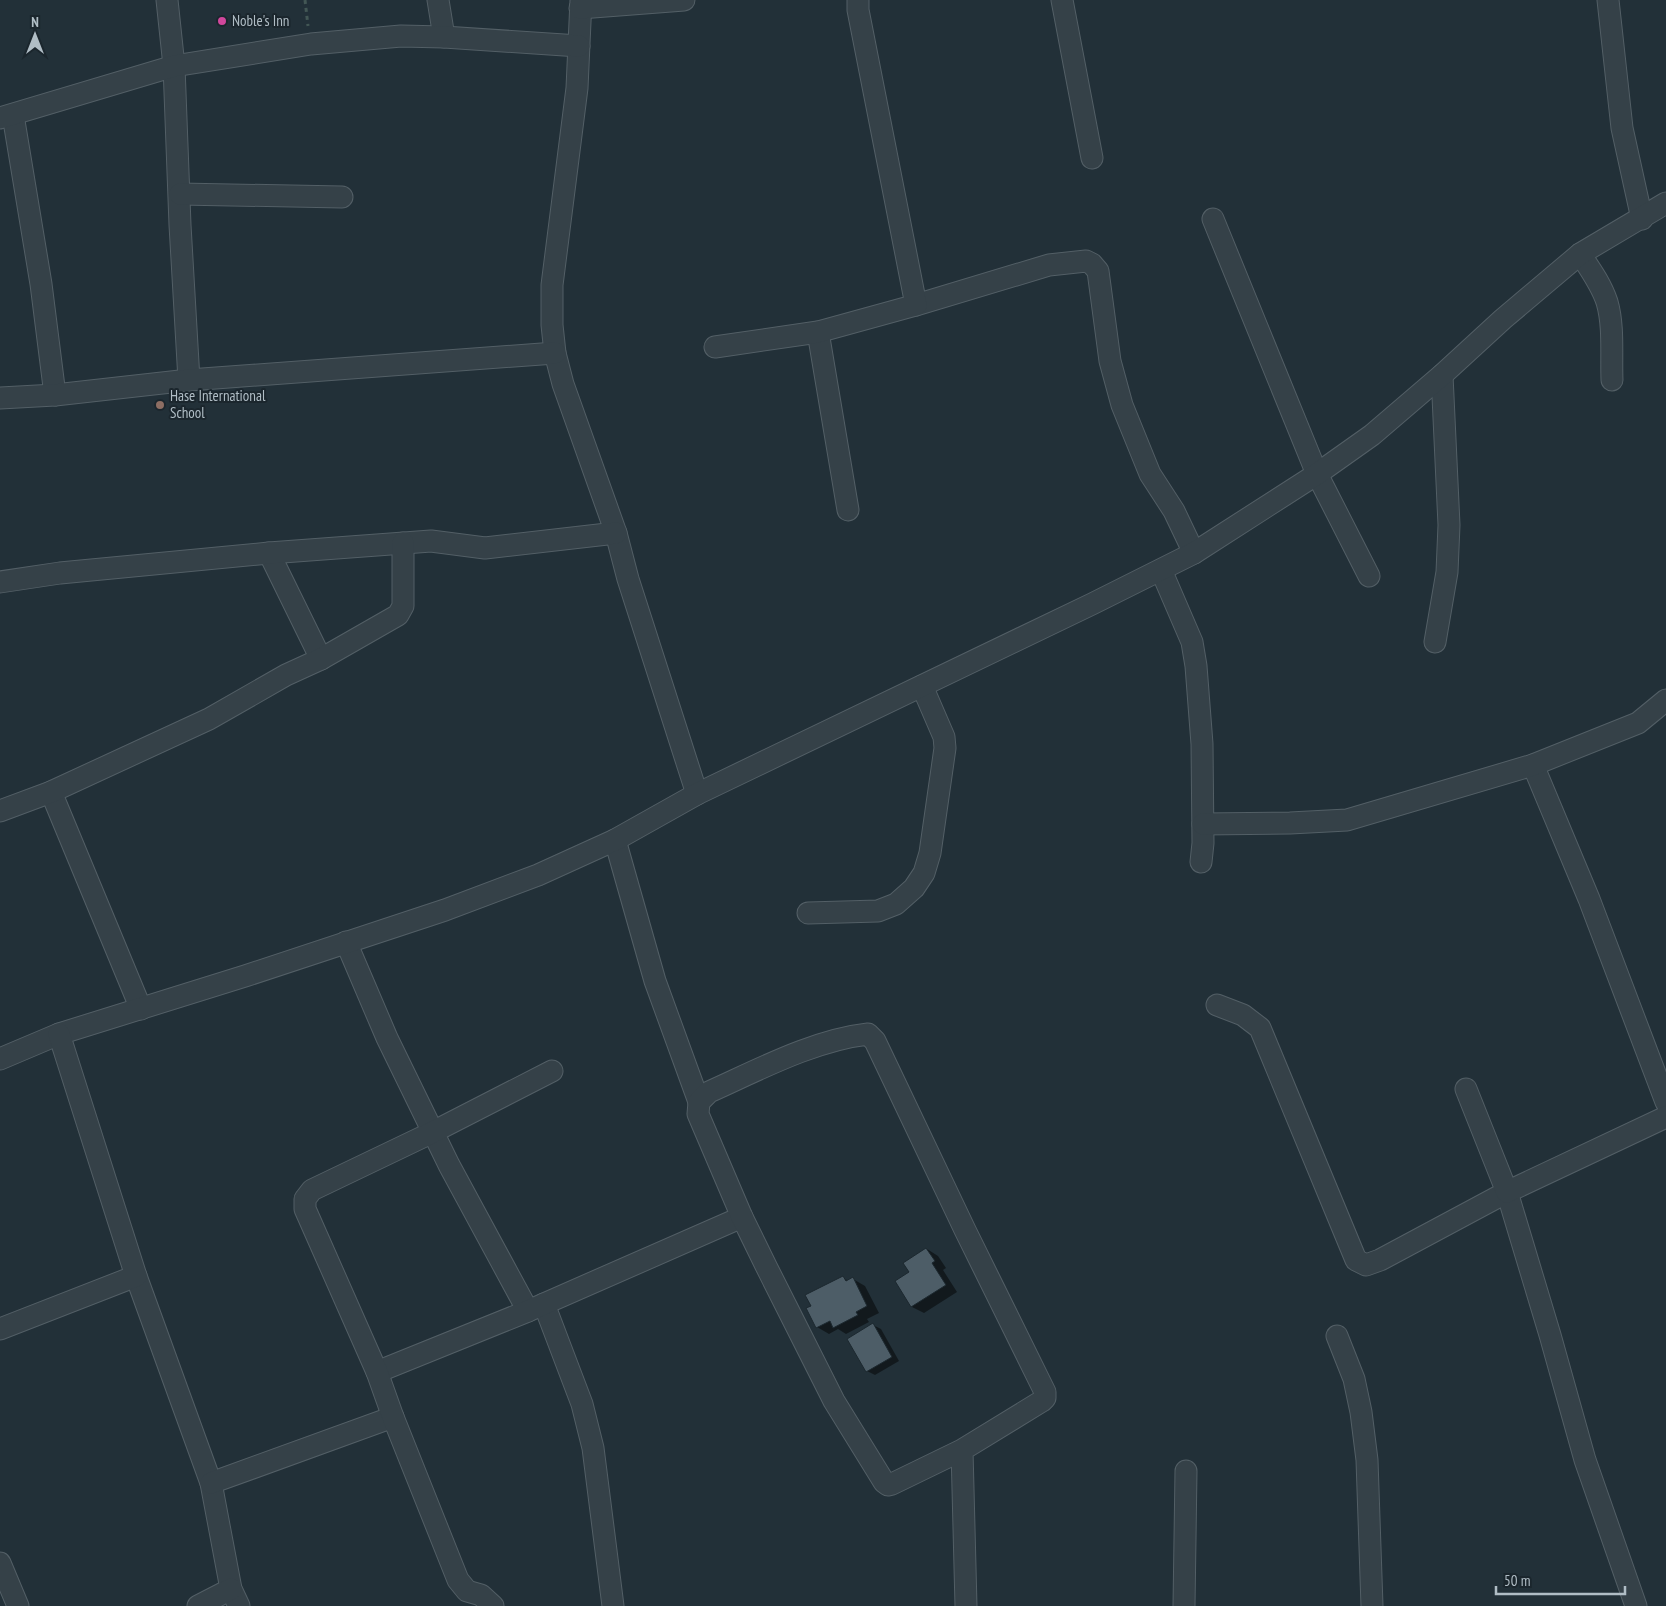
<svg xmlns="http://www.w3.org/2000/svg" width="1666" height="1606" font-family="'PT Sans Narrow',sans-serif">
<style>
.shadow{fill:#0007}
.building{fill:#4d5d67;stroke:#1c282f}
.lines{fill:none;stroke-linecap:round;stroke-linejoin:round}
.minor-casing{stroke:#535f66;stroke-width:23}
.path{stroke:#435755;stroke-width:3;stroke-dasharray:4 4;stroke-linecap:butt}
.minor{stroke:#354148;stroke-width:21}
.hotel-dot{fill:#d1479c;stroke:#1b262d;stroke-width:2}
.education-dot{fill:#8d6e63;stroke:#1b262d;stroke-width:2}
.labels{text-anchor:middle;stroke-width:4;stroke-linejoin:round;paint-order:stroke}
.poi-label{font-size:15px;fill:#b0bdc5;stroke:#1b262d;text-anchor:start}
</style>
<rect width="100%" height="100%" fill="#223038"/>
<g class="shadow">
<polygon points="927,1249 938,1256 946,1268 943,1270 957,1292 924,1313 912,1307 896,1282 911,1273"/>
<polygon points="843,1278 849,1281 853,1279 865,1286 879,1313 867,1319 869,1322 846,1334 838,1329 829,1334 817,1327"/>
<polygon points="873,1325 881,1329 899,1361 875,1375 867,1371"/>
</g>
<g class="building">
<polygon points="926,1248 935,1261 932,1263 946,1285 911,1307 895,1281 909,1272 903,1263"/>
<polygon points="843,1276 846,1281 853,1277 867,1306 856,1312 858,1315 833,1328 830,1321 816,1328 806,1308 811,1306 805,1295"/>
<polygon points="873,1323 892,1357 866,1372 847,1339"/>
</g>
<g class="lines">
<g class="minor-casing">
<g id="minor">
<polyline points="167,0 174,66 180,225 189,380"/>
<polyline points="438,0 444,37"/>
<polyline points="581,0 577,88 552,285 552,325 555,353 563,384 616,533 628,579 697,794"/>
<polyline points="1062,0 1092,158"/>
<polyline points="1608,0 1622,128 1642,219"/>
<polyline points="580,8 684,0"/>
<polyline points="13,115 41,284 55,395"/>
<polyline points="0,118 174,66 311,44 401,36 444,37 579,46"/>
<polyline points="180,194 342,197"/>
<polyline points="1213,219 1317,474 1369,576"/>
<path d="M1580 254C1590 269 1601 284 1607 302 1614 326 1611 355 1612 380"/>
<polyline points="916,305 1049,265 1086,261 1092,264 1098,271 1110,361 1122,405 1150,474 1174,511 1194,553"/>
<polyline points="818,332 848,510"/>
<polyline points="715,347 818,332 916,305 858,10 858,0"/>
<polyline points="0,398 55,395 189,380 555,353"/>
<polyline points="269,553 321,659"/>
<polyline points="1161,570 1192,642 1196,666 1202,744 1203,843 1201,862"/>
<polyline points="0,582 60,573 269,553 431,541 485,548 616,533"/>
<polyline points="1435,642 1447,572 1449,525 1442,375"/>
<polyline points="1533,765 1589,899 1666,1102"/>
<polyline points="51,792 141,1009"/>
<polyline points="0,811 51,792 209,719 286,675 321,659 398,615 403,606 403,543"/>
<polyline points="1203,824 1290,823 1347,820 1533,765 1638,723 1666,700"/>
<polyline points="615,840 655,981 699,1102"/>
<polyline points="808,913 878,911 896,904 914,888 924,873 930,853 945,748 944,737 922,686"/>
<polyline points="346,942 387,1038 449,1165 528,1311"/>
<polyline points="1217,1005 1243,1015 1260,1028 1356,1260 1366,1265 1380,1260 1507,1192 1550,1335 1585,1460 1636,1606"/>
<polyline points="0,1059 59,1034 245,976 445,910 538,875 615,840 697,794 1092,604 1194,553 1317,474 1372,435 1442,375 1503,319 1580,254 1666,203"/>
<polyline points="1466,1089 1507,1192 1666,1117"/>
<polyline points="136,1276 211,1483 231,1589 239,1606"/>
<polyline points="544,1304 582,1404 593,1448 613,1606"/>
<polyline points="0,1329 136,1276 59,1034"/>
<polyline points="1337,1336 1354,1379 1361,1412 1367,1460 1372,1606"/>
<polyline points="377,1372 528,1311 742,1217"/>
<path d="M962 1450 1042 1401 1045 1398V1392L965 1230 875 1041 868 1034C814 1040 758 1070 709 1092L699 1102 698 1114 742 1217 767 1268 834 1401 884 1482 888 1485 892 1484 962 1450 966 1606"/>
<polyline points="211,1483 393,1417"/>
<polyline points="0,1563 18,1606"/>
<polyline points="198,1606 231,1589"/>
<polyline points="493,1606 481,1595 467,1591 458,1580 393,1417 377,1372 305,1209 305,1199 312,1190 433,1132 552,1071"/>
<polyline points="1184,1606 1186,1471"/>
</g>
</g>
<polyline class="path" points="305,0 308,26"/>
<use href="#minor" class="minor"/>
</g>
<circle class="hotel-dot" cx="222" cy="21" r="5"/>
<circle class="education-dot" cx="160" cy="405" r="5"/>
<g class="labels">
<g class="poi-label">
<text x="232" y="26">Noble's Inn</text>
<text x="170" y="401">Hase International<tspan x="170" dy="17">School</tspan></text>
</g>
</g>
<g transform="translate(35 35)" stroke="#1b262d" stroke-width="4" paint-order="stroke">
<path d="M0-4L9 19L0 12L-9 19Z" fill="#b0bdc5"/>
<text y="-8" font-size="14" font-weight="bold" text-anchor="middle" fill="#b0bdc5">N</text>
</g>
<path d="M1496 1586v8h129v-8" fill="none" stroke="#b0bdc5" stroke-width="2.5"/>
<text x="1504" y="1586" font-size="15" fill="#b0bdc5" stroke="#1b262d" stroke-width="4" paint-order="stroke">50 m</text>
</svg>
